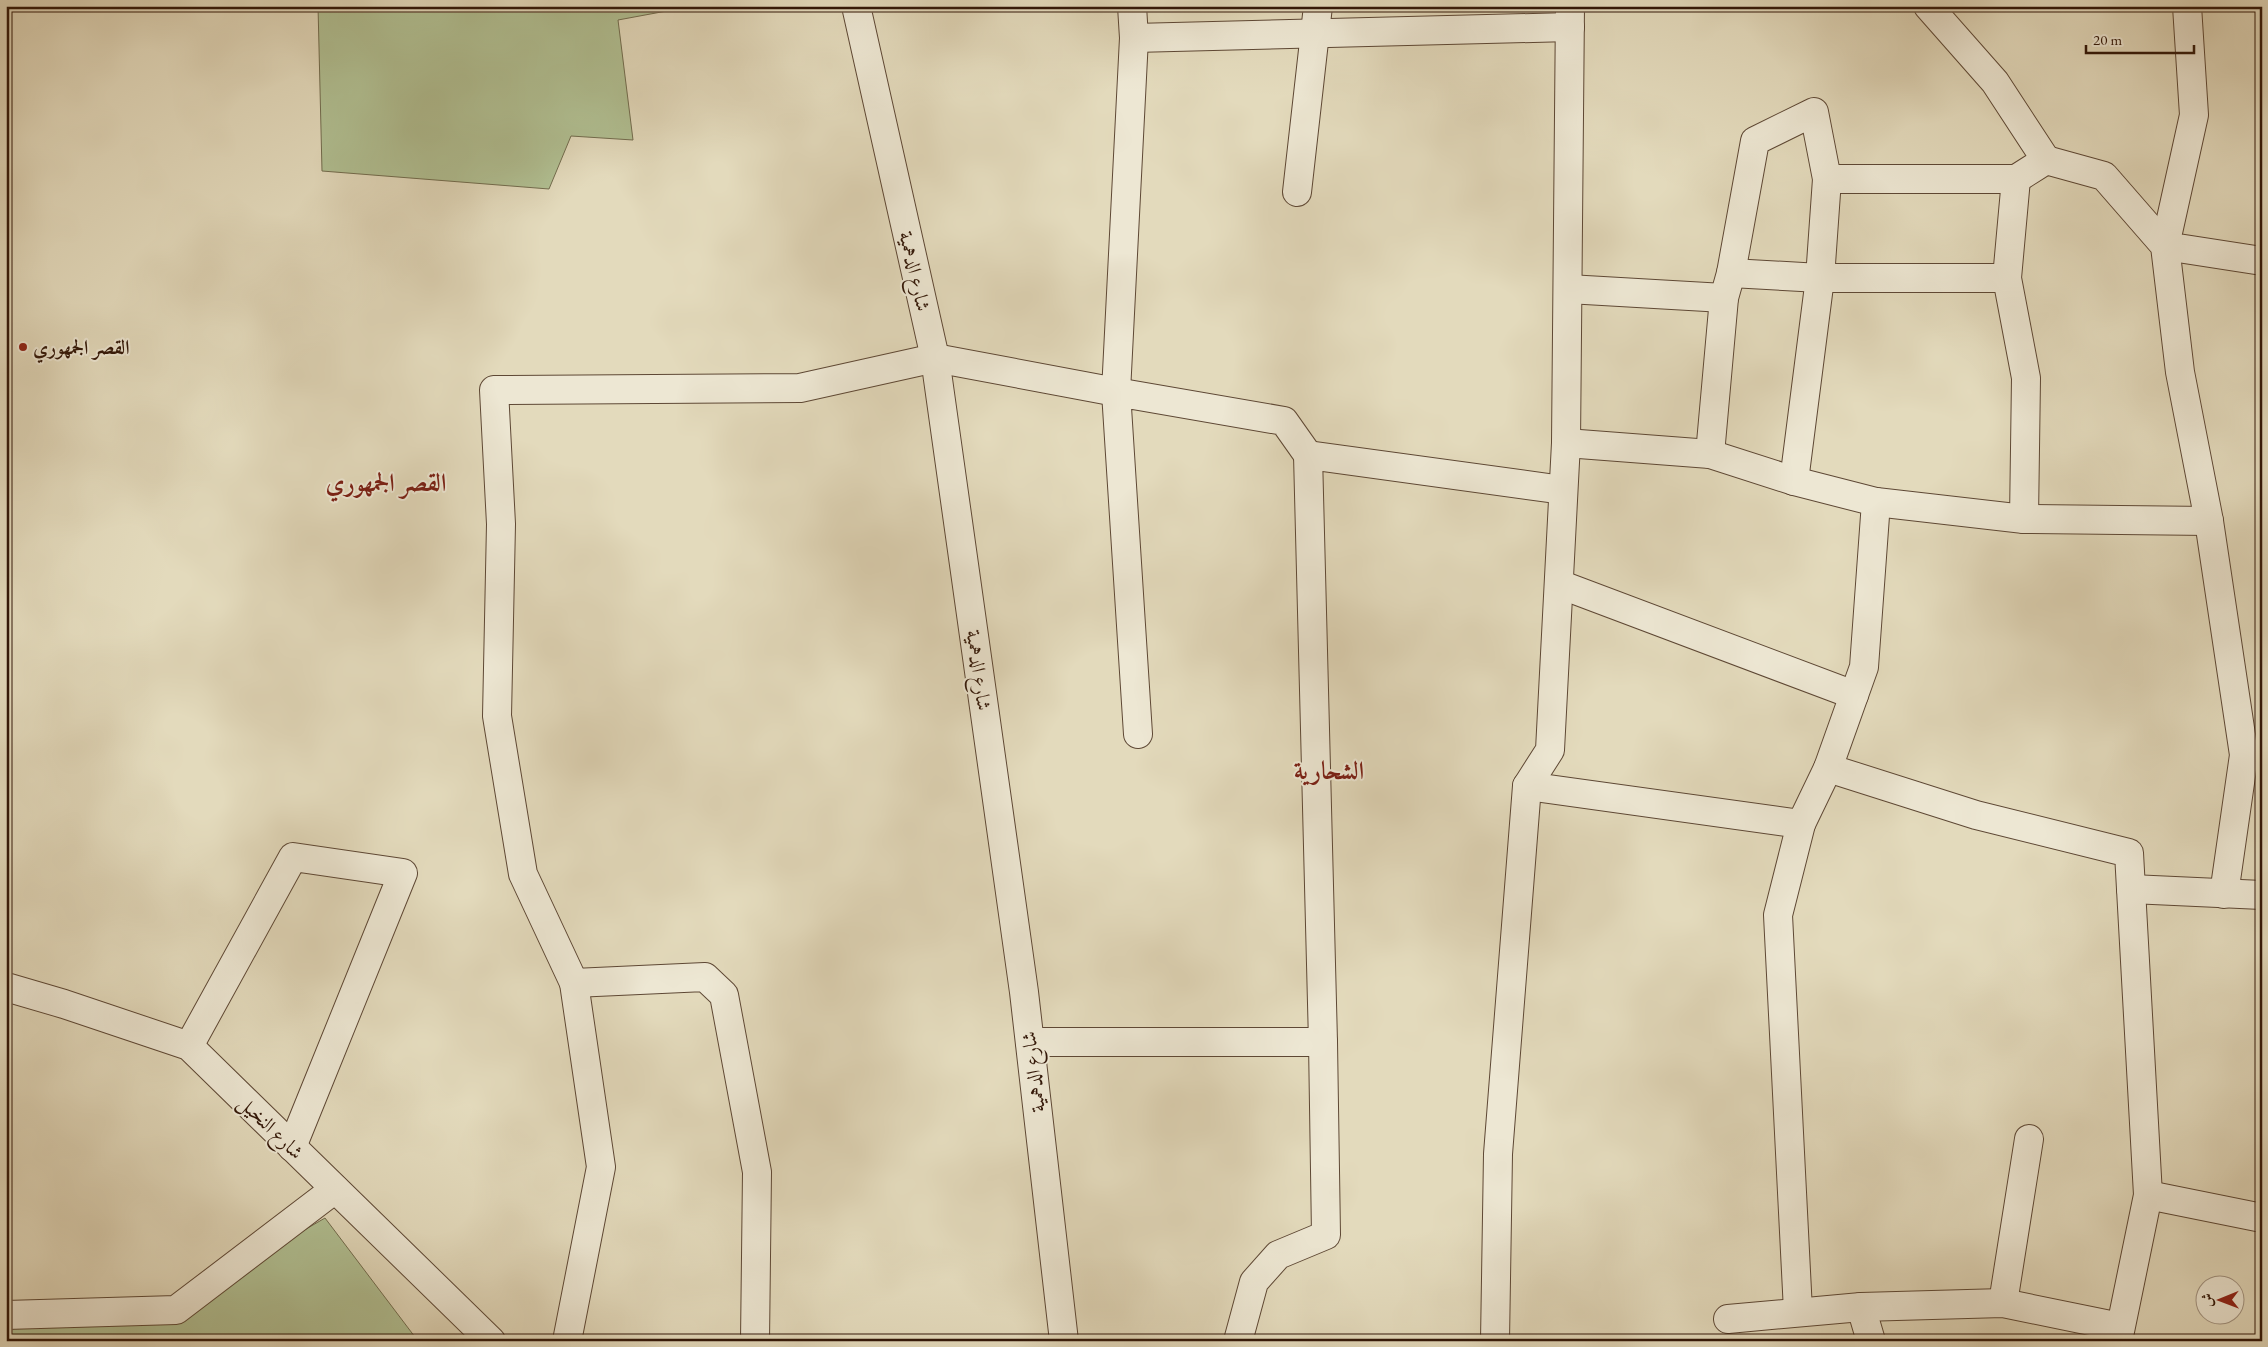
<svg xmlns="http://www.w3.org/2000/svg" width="2268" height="1347" font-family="'EB Garamond',Amiri,serif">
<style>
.green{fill:#b1c093;stroke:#726c4e}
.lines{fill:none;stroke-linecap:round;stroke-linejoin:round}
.minor-casing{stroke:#5e4835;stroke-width:30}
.tertiary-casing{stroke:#5e4835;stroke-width:30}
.minor{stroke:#ede7d3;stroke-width:28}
.tertiary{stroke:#ede7d3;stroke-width:28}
.poi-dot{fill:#8f2418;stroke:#ede7d3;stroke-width:2}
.labels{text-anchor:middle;stroke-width:4;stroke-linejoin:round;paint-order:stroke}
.street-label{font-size:20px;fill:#321708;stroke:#ede7d3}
.poi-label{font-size:20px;font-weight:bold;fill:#321708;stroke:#ede7d3;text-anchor:start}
.district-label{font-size:25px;font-weight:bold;fill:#7a1f14;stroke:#ede7d3}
</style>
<rect width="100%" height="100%" fill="#e3dabc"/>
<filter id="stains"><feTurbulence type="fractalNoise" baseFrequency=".004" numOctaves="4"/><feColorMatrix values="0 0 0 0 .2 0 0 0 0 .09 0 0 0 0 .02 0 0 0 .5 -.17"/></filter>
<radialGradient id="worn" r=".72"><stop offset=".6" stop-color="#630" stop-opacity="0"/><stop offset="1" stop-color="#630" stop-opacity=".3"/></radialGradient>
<g class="green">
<polygon points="318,6 671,6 672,10 618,20 633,140 571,136 549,189 322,171"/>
<polygon points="325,1218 418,1341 6,1341 6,1309 168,1309"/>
</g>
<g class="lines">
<g class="minor-casing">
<g id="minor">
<polyline points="856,6 935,358 1024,992 1064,1341"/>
<polyline points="1928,6 1995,82 2046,160"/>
<polyline points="2187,6 2194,115 2165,246 2262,261"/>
<polyline points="1134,38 1570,27"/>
<polyline points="1827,179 2016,179 2046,160 2104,176 2165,246 2180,372 2209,521 2244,755 2224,894"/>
<polyline points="2016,179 2007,278 2026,378 2024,519"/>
<polyline points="1297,192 1318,6"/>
<polyline points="1731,273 1820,278 2007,278"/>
<polyline points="1568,289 1724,298"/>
<polyline points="1566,443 1710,454 1794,481 1876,502 2024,519 2209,521"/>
<polyline points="1710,454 1724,298 1731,273 1755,141 1814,112 1827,179 1820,278 1794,481"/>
<polyline points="1559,584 1854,695"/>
<polyline points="1138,734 1116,392 1284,421 1308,455"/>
<polyline points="1828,768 1976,815 2129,853 2148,1195 2118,1341"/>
<polyline points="1527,786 1801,824 1828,768 1864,667 1876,502"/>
<polyline points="2131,889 2262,895"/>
<polyline points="574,983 705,977 724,995 757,1172 755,1341"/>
<polyline points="1030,1042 1323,1042 1308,455 1563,490"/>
<polyline points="189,1046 293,857 403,873 292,1147"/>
<polyline points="2148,1195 2262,1218"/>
<polyline points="2003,1303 2029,1139"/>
<polyline points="1861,1307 1871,1341"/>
<polyline points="1798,1311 1778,915 1801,824"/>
<polyline points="6,1315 176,1310 335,1189"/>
<polyline points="1728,1319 1861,1307 2003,1303 2120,1327"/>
<polyline points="567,1341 601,1167 574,983 523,874 497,716 501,524 494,390 800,388 935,358 1116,392 1134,38 1132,6"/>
<polyline points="1238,1341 1254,1282 1278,1255 1326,1235 1323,1042"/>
<polyline points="1495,1341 1498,1154 1527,786 1550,750 1566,443 1570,6"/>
</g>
</g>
<g class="tertiary-casing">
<polyline id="tertiary" points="6,987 64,1004 189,1046 491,1341"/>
</g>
<use href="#minor" class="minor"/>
<use href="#tertiary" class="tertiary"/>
</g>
<circle class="poi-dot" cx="23" cy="347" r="5"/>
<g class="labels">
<g class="street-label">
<text transform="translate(915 271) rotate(77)" y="7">شارع الدهمية</text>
<text transform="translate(979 670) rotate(82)" y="7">شارع الدهمية</text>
<text transform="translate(1033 1072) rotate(-97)" y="7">شارع الدهمية</text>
<text transform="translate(271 1127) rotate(44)" y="7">شارع النخيل</text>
</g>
<g class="poi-label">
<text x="33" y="354">القصر الجمهوري</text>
</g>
<g class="district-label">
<text x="386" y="491">القصر الجمهوري</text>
<text x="1329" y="779">الشحارية</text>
</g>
</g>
<rect width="2268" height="1347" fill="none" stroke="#e3dabc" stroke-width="25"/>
<rect x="8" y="8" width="2253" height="1332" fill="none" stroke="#321708" stroke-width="2.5"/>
<rect x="12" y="12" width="2243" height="1322" fill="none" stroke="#321708"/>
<g transform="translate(2220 1300) rotate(269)"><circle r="24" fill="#ede7d3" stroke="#a29482"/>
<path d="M0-4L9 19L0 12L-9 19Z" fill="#8f2418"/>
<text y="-8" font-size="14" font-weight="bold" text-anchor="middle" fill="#321708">ش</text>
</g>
<path d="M2086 45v8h108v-8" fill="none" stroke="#321708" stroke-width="2.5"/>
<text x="2093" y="45" font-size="15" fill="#321708" stroke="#ede7d3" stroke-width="4" paint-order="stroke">20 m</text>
<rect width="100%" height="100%" filter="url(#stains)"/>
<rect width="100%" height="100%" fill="url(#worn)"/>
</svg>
